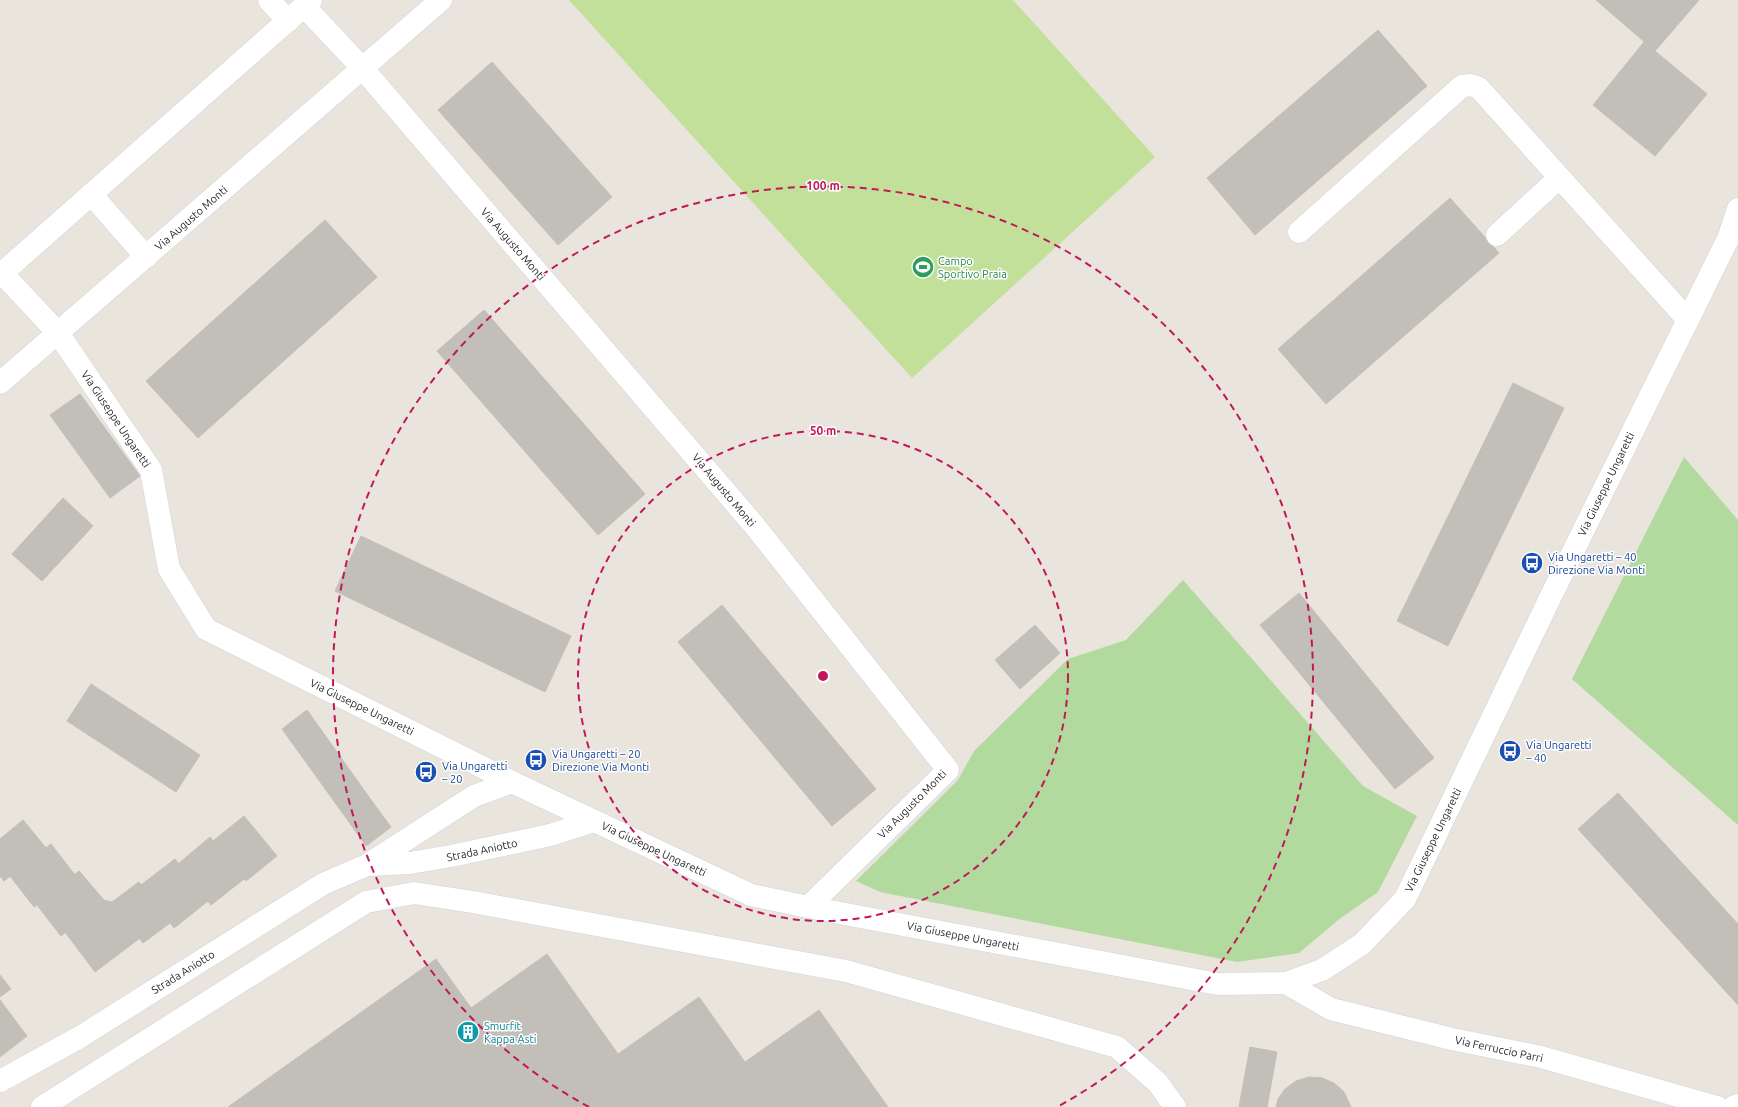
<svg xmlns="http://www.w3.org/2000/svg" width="1738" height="1107" font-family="Ubuntu,sans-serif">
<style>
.green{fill:#b2da9e}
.pitch{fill:#c3e09b}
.building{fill:#c2beb8;stroke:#c4bfb6}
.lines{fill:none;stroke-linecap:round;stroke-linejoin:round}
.minor-casing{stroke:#d2d4e0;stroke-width:23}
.minor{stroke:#fff;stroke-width:22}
.ring{fill:none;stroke:#c2185b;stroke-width:2;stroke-dasharray:7 5}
.labels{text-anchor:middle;stroke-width:3;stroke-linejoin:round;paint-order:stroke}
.street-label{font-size:11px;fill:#292929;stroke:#fff}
.leisure-label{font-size:11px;fill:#27864d;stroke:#fff;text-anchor:start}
.transit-label{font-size:11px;fill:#164399;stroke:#fff;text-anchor:start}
.culture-label{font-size:11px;fill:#0d838f;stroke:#fff;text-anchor:start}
.centre{fill:#c2185b;stroke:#fff;stroke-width:2}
.ring-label{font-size:12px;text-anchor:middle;font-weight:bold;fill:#c2185b;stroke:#fff;stroke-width:3;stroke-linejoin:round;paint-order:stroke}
</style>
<rect width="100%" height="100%" fill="#e9e4dc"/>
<g class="green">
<polygon points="1684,457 1738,520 1738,825 1572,679"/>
<polygon points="1183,580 1363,786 1417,816 1378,892 1338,920 1299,953 1237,962 880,892 856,881 958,780 974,751 1068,659 1126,640"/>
</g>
<polygon class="pitch" points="569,0 1013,0 1155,157 912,378"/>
<g class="building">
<polygon points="1596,0 1699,0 1655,51"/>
<polygon points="1378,30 1427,86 1255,235 1207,178"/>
<polygon points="1644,42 1707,94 1655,156 1593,105"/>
<polygon points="492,62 612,197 558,245 438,110"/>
<polygon points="1450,198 1499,253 1326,404 1278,349"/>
<polygon points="325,220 377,277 198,438 146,381"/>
<polygon points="484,310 645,494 598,535 437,351"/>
<polygon points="1513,383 1564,408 1448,646 1397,621"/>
<polygon points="80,394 140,476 110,498 50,415"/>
<polygon points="63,498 93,526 42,581 12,554"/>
<polygon points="361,536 571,636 545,692 335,591"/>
<polygon points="1299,593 1434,758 1395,789 1260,625"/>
<polygon points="722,605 876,789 832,826 678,642"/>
<polygon points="1035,625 1060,653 1020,689 995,660"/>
<polygon points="91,684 200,755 176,792 67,721"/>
<polygon points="307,710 374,804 349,822 282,729"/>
<polygon points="1618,793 1738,924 1738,1005 1578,829"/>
<polygon points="374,804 391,827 366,846 349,822"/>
<polygon points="244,816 277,856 246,881 213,841"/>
<polygon points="23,820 46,848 4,881 0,876 0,839"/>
<polygon points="210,837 244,879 211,905 178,864"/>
<polygon points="51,844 75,875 34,907 10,876"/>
<polygon points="175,859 208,901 174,928 141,885"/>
<polygon points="79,871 104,900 61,936 37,905"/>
<polygon points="139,882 170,923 143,943 112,902"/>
<polygon points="104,900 112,902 140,938 95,972 65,932"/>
<polygon points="547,954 618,1054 699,997 745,1062 819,1010 888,1107 228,1107 436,959 471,1008"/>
<polygon points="0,975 11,989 0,997"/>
<polygon points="0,1000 27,1036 0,1057"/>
<polygon points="1250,1047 1277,1052 1267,1107 1239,1107"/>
<polygon points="1309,1077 1322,1078 1334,1083 1344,1092 1351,1107 1276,1107 1278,1099 1285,1089 1296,1081"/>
</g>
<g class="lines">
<g class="minor-casing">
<g id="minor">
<polyline points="269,0 288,21"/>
<polyline points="304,6 363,69 754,525 948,770 808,907"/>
<polyline points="91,194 146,257"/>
<polyline points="1299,232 1462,86 1471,85 1479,88 1688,320"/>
<polyline points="1497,235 1559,178"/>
<polyline points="2,273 58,333 151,470 169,569 206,629 512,782 751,895 808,907 1218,984 1286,983 1322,970 1362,944 1405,899 1550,598 1728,239 1738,209"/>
<polyline points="0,275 311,0"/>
<polyline points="0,383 441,0"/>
<polyline points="368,865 410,863 451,856 550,835 594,821"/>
<polyline points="1286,983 1331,1009 1452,1039 1541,1057 1717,1107"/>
<polyline points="0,1081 80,1037 323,884 367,865 474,796 512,782"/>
<polyline points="42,1107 366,902 414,893 473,902 846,971 1117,1047 1158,1083 1175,1107"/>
<polyline points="1733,1107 1738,1105"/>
</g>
</g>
<use href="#minor" class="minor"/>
</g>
<g class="ring">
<circle cx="823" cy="676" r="245"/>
<path d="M589 1107A490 490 0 1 1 1057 1107"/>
</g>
<defs>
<g id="stadium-disc" transform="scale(1.15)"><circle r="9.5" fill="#2e9e5b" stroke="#fff"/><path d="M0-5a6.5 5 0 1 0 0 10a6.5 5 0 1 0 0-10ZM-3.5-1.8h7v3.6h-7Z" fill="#fff"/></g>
<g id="bus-disc" transform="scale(1.15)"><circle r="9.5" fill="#1a4fb4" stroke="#fff"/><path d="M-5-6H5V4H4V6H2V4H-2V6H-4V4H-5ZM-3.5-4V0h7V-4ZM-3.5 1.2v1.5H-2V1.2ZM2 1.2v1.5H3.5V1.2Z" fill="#fff"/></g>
<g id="building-disc" transform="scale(1.15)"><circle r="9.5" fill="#0f9aa8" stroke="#fff"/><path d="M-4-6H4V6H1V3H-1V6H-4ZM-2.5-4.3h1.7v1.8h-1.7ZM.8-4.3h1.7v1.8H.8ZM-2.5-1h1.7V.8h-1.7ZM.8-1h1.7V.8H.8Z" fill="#fff"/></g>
</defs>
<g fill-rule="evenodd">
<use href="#stadium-disc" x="923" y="267"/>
<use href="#bus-disc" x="1532" y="563"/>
<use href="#bus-disc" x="1510" y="751"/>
<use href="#bus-disc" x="536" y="760"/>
<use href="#bus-disc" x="426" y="772"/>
<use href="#building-disc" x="468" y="1032"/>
</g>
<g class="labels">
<g class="street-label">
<text transform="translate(191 218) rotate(-41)" y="4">Via Augusto Monti</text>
<text transform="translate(513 244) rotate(49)" y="4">Via Augusto Monti</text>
<text transform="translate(116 419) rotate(56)" y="4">Via Giuseppe Ungaretti</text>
<text transform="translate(1606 484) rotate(-64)" y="4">Via Giuseppe Ungaretti</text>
<text transform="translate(724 490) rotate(50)" y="4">Via Augusto Monti</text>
<text transform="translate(362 707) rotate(26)" y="4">Via Giuseppe Ungaretti</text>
<text transform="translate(912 804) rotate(-45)" y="4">Via Augusto Monti</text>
<text transform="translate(1433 840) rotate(-64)" y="4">Via Giuseppe Ungaretti</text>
<text transform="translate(654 849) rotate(25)" y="4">Via Giuseppe Ungaretti</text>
<text transform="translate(482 850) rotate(-12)" y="4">Strada Aniotto</text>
<text transform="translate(963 936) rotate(11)" y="4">Via Giuseppe Ungaretti</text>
<text transform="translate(183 972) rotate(-32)" y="4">Strada Aniotto</text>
<text transform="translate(1499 1049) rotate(12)" y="4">Via Ferruccio Parri</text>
</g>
<g class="leisure-label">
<text x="938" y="265">Campo<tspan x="938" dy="13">Sportivo Praia</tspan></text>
</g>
<g class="transit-label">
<text x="1548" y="561">Via Ungaretti – 40<tspan x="1548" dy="13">Direzione Via Monti</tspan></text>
<text x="1526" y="749">Via Ungaretti<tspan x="1526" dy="13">– 40</tspan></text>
<text x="552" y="758">Via Ungaretti – 20<tspan x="552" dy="13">Direzione Via Monti</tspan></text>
<text x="442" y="770">Via Ungaretti<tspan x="442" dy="13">– 20</tspan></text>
</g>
<g class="culture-label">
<text x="484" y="1030">Smurfit<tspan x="484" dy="13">Kappa Asti</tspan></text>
</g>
</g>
<circle cx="823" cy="676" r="6" class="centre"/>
<g class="ring-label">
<text x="823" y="190">100 m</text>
<text x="823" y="435">50 m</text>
</g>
</svg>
